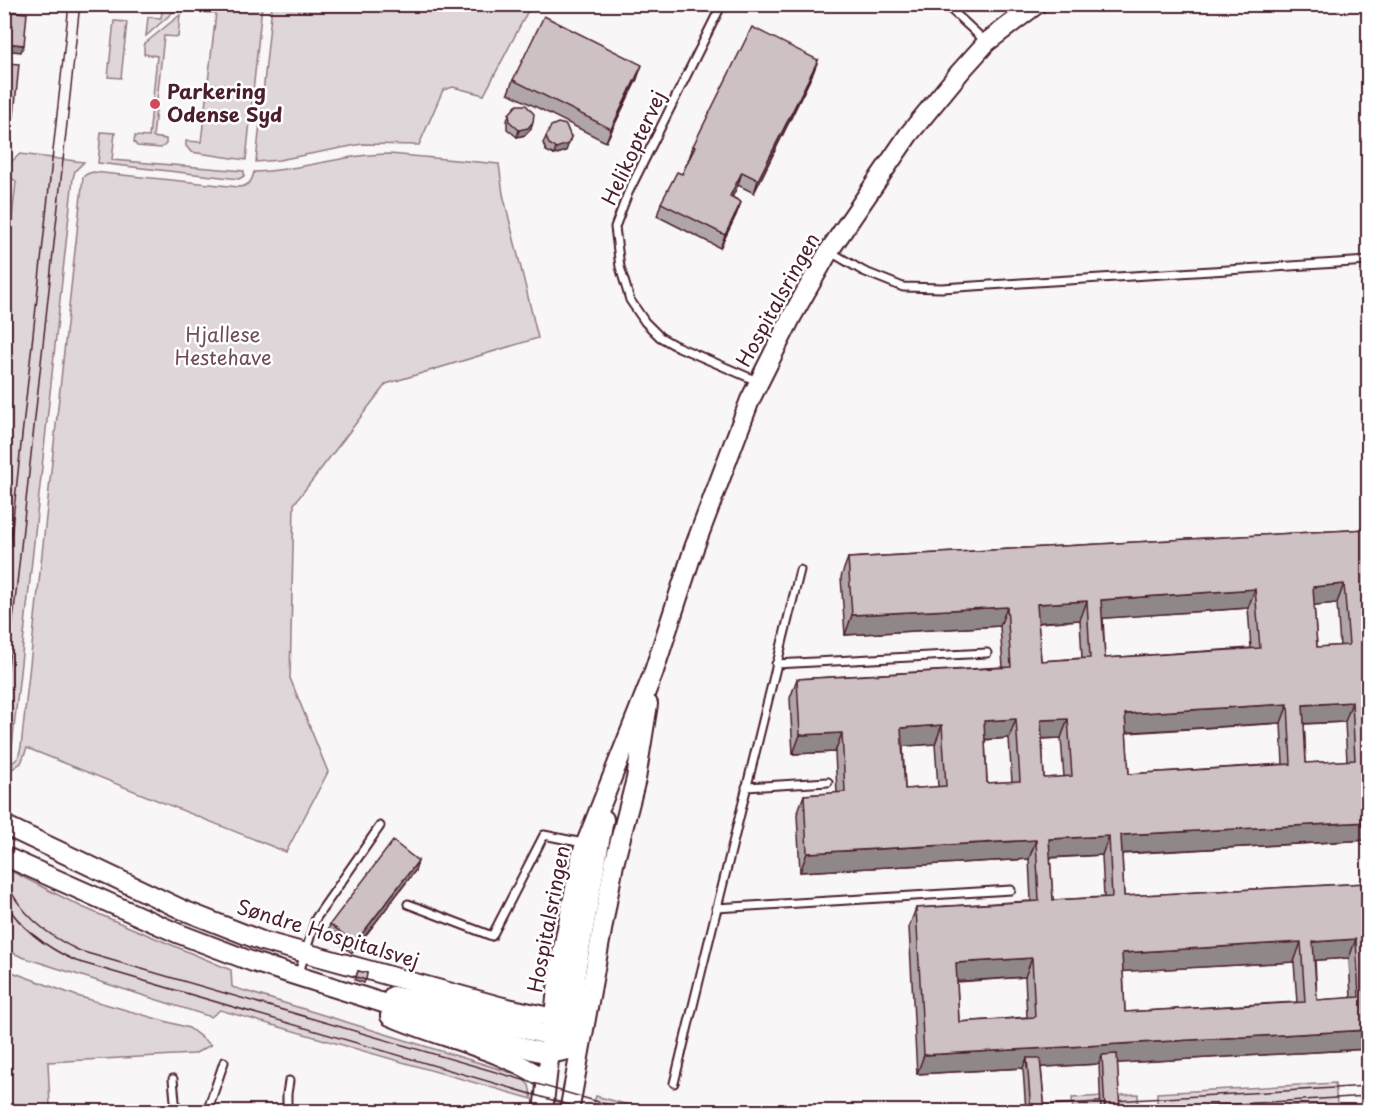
<svg xmlns="http://www.w3.org/2000/svg" width="1373" height="1116" font-family="'Playpen Sans',sans-serif">
<style>
.green{fill:#ded6d9;stroke:#947a82;stroke-width:1.5}
.lines{fill:none;stroke-linecap:round;stroke-linejoin:round}
.service-casing{stroke:#4a1f2b;stroke-width:11}
.tertiary-casing{stroke:#4a1f2b;stroke-width:22}
.service{stroke:#fff;stroke-width:7}
.tertiary{stroke:#fff;stroke-width:18}
.tram{stroke:#4a1f2b;stroke-width:1.5}
.wall{fill:#b0a6a9;stroke:#4a1f2b;stroke-width:1.5;fill-rule:evenodd}
.shaded-wall{fill:#908789;stroke:#4a1f2b;stroke-width:1.5}
.building{fill:#cdc1c4;stroke:#4a1f2b;stroke-width:1.5;fill-rule:evenodd}
.poi-dot{fill:#d1495b;stroke:#fff;stroke-width:2}
.labels{text-anchor:middle;stroke-width:5;stroke-linejoin:round;paint-order:stroke}
.poi-label{font-size:20px;font-weight:bold;fill:#4a1f2b;stroke:#fff;text-anchor:start}
.street-label{font-size:20px;fill:#4a1f2b;stroke:#fff}
.park-label{font-size:20px;fill:#6f4d56;stroke:#fff}
</style>
<rect width="100%" height="100%" fill="#f8f6f7"/>
<filter id="ink" filterUnits="userSpaceOnUse"><feTurbulence type="fractalNoise" baseFrequency=".0167" numOctaves="2"/><feDisplacementMap in="SourceGraphic" scale="12" xChannelSelector="R" yChannelSelector="G"/><feConvolveMatrix kernelMatrix="1 2 1 2 8 2 1 2 1" color-interpolation-filters="sRGB"/></filter>
<g filter="url(#ink)">
<g class="green">
<polygon points="163,5 181,5 146,36 148,17 161,18"/>
<polygon points="202,5 262,5 246,160 191,152 186,146 186,141 201,142 216,13 201,12"/>
<polygon points="272,5 272,4 531,5 484,95 453,87 443,90 419,145 362,144 279,160 256,162"/>
<polygon points="180,15 178,37 164,36 153,137 166,139 166,144 161,148 137,146 134,142 135,136 149,137 157,56 144,54 144,44"/>
<polygon points="114,21 127,22 121,78 108,77"/>
<polygon points="101,132 115,133 112,160 244,171 244,176 239,179 98,163"/>
<polygon points="20,154 84,162 75,171 73,178 12,747 10,753 5,755 4,288 16,182 5,171 4,168"/>
<path d="M390 154 499 164 503 194 538 338 386 384 294 504 290 678 328 772 286 852 27 748 21 763 12 769V763L18 758 21 747 83 177 87 174 93 172 239 187C249 186 252 181 254 172 300 171 343 154 390 154Z"/>
<polygon points="5,868 82,907 231,970 232,987 519,1075 529,1085 532,1099 220,1010 211,1017 22,957 5,949"/>
<polygon points="4,969 77,996 189,1028 211,1045 194,1054 48,1062 50,1106 65,1111 5,1111"/>
<polygon points="1335,1083 1337,1104 1157,1111 1157,1093"/>
<polygon points="1138,1094 1138,1111 1073,1111 1072,1098"/>
<polygon points="596,1096 647,1110 652,1111 591,1111"/>
</g>
<g class="lines">
<g class="service-casing">
<g id="service">
<polyline points="722,4 628,193 615,227 620,267 630,300 645,322 660,337 674,345 757,381"/>
<polyline points="945,4 985,41"/>
<polyline points="829,251 863,271 903,287 942,288 1368,261"/>
<polyline points="776,664 987,653"/>
<polyline points="746,787 828,782"/>
<polyline points="408,904 492,936 544,835 583,843"/>
<polyline points="716,908 1011,890"/>
<polyline points="298,976 316,918 380,826"/>
<polyline points="173,1079 176,1112"/>
<polyline points="674,1083 800,570"/>
<polyline points="207,1112 224,1062"/>
<polyline points="287,1112 287,1094 289,1081"/>
</g>
</g>
<g class="tertiary-casing">
<g id="tertiary">
<polyline points="4,825 183,910 262,941 503,1007 554,1018 583,1030"/>
<polyline points="4,856 177,933 253,962 532,1050 549,1054 580,1048"/>
<polyline points="393,996 426,1003 551,1036 562,1035"/>
<path d="M390 1016C440 1038 501 1049 546 1080"/>
<polyline points="571,1034 569,1024 577,966 604,819"/>
<polyline points="543,1112 560,963 582,853 653,674 694,548 750,400 792,316 829,251 909,134 960,72 987,42 1037,4"/>
<polyline points="569,1112 614,864 636,779 648,704"/>
</g>
</g>
<use href="#service" class="service"/>
<use href="#tertiary" class="tertiary"/>
<g class="tram">
<polyline points="4,601 69,4"/>
<polyline points="4,703 80,4"/>
<path d="M4 879C20 913 47 936 80 951L633 1112"/>
<path d="M4 901C21 929 47 948 76 961L593 1112"/>
<polyline points="927,1112 1368,1086"/>
<polyline points="1110,1112 1368,1096"/>
</g>
</g>
<g class="wall">
<polygon points="818,60 813,73 754,193 738,185 732,197 741,202 736,215 720,248 657,216 661,203 682,174 689,159 693,146"/>
<polygon points="637,79 606,142 508,93 513,80"/>
<polygon points="509,114 531,129 525,135 517,137 507,129 507,121"/>
<polygon points="546,137 566,151 554,155 546,151 543,143"/>
<path d="M1368 529V1059V1049L1117 1063 1120 1112H1101L1099 1064 1041 1067 1045 1112H1026L1023 1068 917 1074 909 927 916 908 1031 901 1029 859 800 872 797 814 804 795 837 793 835 752 793 754 790 698 797 679 1003 667 1000 626 845 635 841 577 848 558ZM1337 603 1340 646 1317 647 1314 605ZM1248 608 1251 648 1105 658 1103 618ZM1080 620 1082 658 1041 661 1038 623ZM1345 722 1347 761 1306 763 1304 724ZM1281 723 1283 764 1129 774 1126 733ZM1009 738 1012 782 987 783 985 740ZM1061 738 1064 777 1044 778 1042 739ZM935 744 938 787 905 789 903 746ZM1368 840V883L1124 896 1122 854ZM1102 855 1104 897 1053 900 1050 858ZM1349 958 1351 998 1317 1000 1315 960ZM1294 962 1297 1002 1125 1012 1123 971ZM1025 977 1027 1017 959 1022 957 982Z"/>
<polygon points="418,861 415,871 352,953 327,934 330,924"/>
<polygon points="358,971 367,973 364,983 355,980"/>
</g>
<g class="shaded-wall">
<polygon points="4,43 24,45 21,52 4,50"/>
<polygon points="818,60 813,73 754,193 758,180"/>
<polygon points="642,65 637,79 606,142 611,129"/>
<polygon points="4,115 14,116 11,122 4,122"/>
<polygon points="533,122 531,129 525,135 517,137 519,130"/>
<polygon points="571,137 566,151 554,155 556,148"/>
<polygon points="742,172 738,185 726,210 730,196"/>
<polygon points="741,202 736,215 720,248 725,235"/>
<polygon points="1344,584 1337,603 1306,606 1313,587"/>
<polygon points="1255,589 1248,608 1094,619 1101,600"/>
<polygon points="1087,601 1080,620 1030,623 1037,604"/>
<polygon points="1007,607 1000,626 845,635 852,615"/>
<polygon points="1352,702 1345,722 1296,724 1303,705"/>
<polygon points="1288,704 1281,723 1118,733 1125,714"/>
<polygon points="1016,719 1009,738 977,740 984,721"/>
<polygon points="1068,719 1061,738 1034,739 1041,720"/>
<polygon points="942,725 935,744 894,747 901,728"/>
<polygon points="842,733 835,752 793,754 800,735"/>
<polygon points="1368,822 1368,840 1114,854 1121,835"/>
<polygon points="1109,836 1102,855 1042,858 1049,839"/>
<polygon points="1036,840 1029,859 800,872 807,853"/>
<polygon points="418,861 415,871 352,953 355,943"/>
<polygon points="1356,939 1349,958 1306,961 1313,942"/>
<polygon points="1301,942 1294,962 1115,972 1122,953"/>
<polygon points="1032,958 1025,977 949,982 956,963"/>
<polygon points="1368,1030 1368,1049 1103,1064 1102,1055 1099,1064 1027,1068 1027,1058 1023,1068 917,1074 924,1055"/>
</g>
<g class="building">
<polygon points="4,11 27,13 24,45 4,43"/>
<polygon points="544,16 642,65 611,129 513,80"/>
<polygon points="752,27 818,60 758,180 742,172 730,196 741,202 725,235 661,203 677,172 682,174 695,147 693,146"/>
<polygon points="4,63 19,64 14,116 4,115"/>
<polygon points="517,105 526,105 534,114 533,122 528,128 519,130 510,122 509,114"/>
<polygon points="558,123 566,125 571,137 568,144 556,148 549,144 546,137 551,126"/>
<path d="M1368 529V822L1121 835 1124 896 1368 883V1030L924 1055 916 908 1039 901 1036 840 807 853 804 795 845 792 842 733 800 735 797 679 1011 667 1007 607 852 615 848 558ZM1344 584 1349 645 1317 647 1313 587ZM1255 589 1260 648 1105 658 1101 600ZM1087 601 1090 658 1041 661 1037 604ZM1352 702 1355 760 1306 763 1303 705ZM1288 704 1291 764 1129 774 1125 714ZM1016 719 1020 781 987 783 984 721ZM1068 719 1072 776 1044 778 1041 720ZM942 725 946 786 905 789 901 728ZM1109 836 1112 897 1053 900 1049 839ZM1356 939 1359 997 1317 1000 1313 942ZM1301 942 1305 1002 1125 1012 1122 953ZM1032 958 1035 1017 959 1022 956 963Z"/>
<polygon points="393,841 418,861 355,943 330,924"/>
<polygon points="358,971 367,973 366,980 356,977"/>
<polygon points="1117,1054 1120,1112 1105,1112 1102,1055"/>
<polygon points="1027,1058 1040,1058 1045,1112 1031,1112"/>
</g>
</g>
<circle class="poi-dot" cx="155" cy="104" r="6"/>
<g class="labels">
<g class="poi-label">
<text x="167" y="99">Parkering<tspan x="167" dy="23">Odense Syd</tspan></text>
</g>
<g class="street-label">
<text transform="translate(634 148) rotate(-65)" y="7">Helikoptervej</text>
<text transform="translate(778 300) rotate(-61)" y="7">Hospitalsringen</text>
<text transform="translate(549 919) rotate(-79)" y="7">Hospitalsringen</text>
<text transform="translate(328 934) rotate(17)" y="7">Søndre Hospitalsvej</text>
</g>
<g class="park-label">
<text x="223" y="342">Hjallese<tspan x="223" dy="23">Hestehave</tspan></text>
</g>
</g>
<rect width="1373" height="1116" fill="none" stroke="#fff" stroke-width="24"/>
<rect x="12" y="12" width="1349" height="1092" fill="none" stroke="#4a1f2b" stroke-width="2" filter="url(#ink)"/>
</svg>
